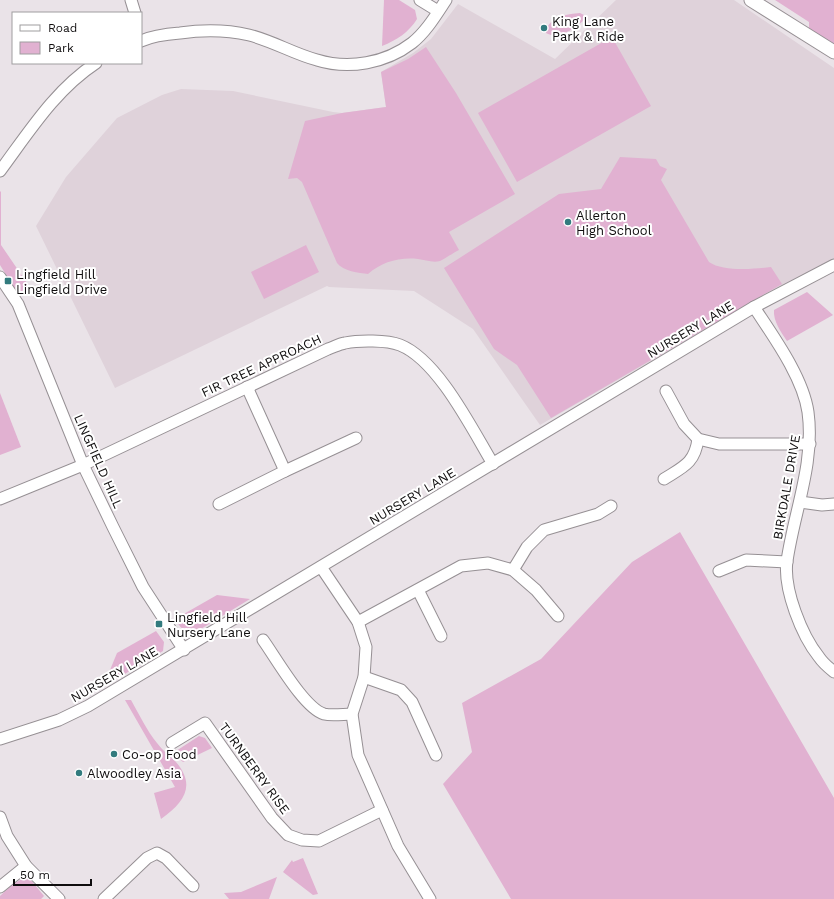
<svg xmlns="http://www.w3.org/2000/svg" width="834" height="899" font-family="'Work Sans',sans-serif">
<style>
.built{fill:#dfd2da}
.green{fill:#e1b1d1}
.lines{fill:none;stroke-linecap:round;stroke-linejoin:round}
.minor-casing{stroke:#969094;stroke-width:13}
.tertiary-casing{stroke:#969094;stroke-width:15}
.minor{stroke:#fff;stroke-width:11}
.tertiary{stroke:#fff;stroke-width:13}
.poi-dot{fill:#327b7e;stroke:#fff;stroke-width:1.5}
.labels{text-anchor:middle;stroke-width:4;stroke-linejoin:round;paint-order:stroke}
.poi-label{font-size:13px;fill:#0f0d0e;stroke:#fff;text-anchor:start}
.street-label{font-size:13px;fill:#0f0d0e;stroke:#fff}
</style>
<rect width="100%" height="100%" fill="#eae3e8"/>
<polygon class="built" points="616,0 734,0 834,68 834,259 751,303 540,425 473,329 414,291 329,287 327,286 115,388 36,226 66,177 117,118 162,95 181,89 233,91 333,112 342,113 386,107 381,72 413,53 431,39 458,4 555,59"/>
<g class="green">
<path d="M384 0H399L415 10 417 19C409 32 397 40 382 46Z"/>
<polygon points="775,0 834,0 834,45 809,30 809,22"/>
<path d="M580 13 584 15 583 21C573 29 559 40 546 33 547 17 568 14 580 13Z"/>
<polygon points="612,37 651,106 517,182 478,113"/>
<path d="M426 47 456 93 515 194 449 232 459 250C453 253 446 258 440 261 433 263 425 260 418 259 399 257 382 262 368 274 359 273 343 271 337 263L302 182 297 178 288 179 305 121 342 113 386 107 381 72 408 59Z"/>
<path d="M620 157 656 159 660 166 667 169 661 180 709 262C723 272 755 269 771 267L782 284 551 418 517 365 494 349 444 268 559 194 601 189Z"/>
<polygon points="1,191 1,245 29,286 18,294 0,265 0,192"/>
<polygon points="306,245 319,272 264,299 251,272"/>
<path d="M807 292 833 315 787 341C781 332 773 321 774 310Z"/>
<polygon points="0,393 21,447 0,455"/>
<polygon points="680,532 834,798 834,899 511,899 443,784 472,752 462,703 541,659 632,562"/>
<path d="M217 595 250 599 196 632C185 635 181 628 175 619Z"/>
<polygon points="156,631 164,642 163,651 103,687 117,653"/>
<path d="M125 700H131C139 714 147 731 157 743 162 750 169 755 175 761 197 785 184 803 161 819L154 793 175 787Z"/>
<polygon points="199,736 205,738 212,748 183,762 173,753"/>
<polygon points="303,858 318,894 313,895 283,872 292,860 293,862"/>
<polygon points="277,877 269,899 229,899 224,893 241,892"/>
<path d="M26 878 30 879 44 896 41 899H0V896C8 889 16 880 26 878Z"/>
</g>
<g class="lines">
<g class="minor-casing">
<g id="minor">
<polyline points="131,0 135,13"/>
<polyline points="420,0 438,11"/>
<path d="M141 41C152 36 167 34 180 33 202 30 227 30 249 35 273 41 294 54 317 60 349 70 386 63 412 43 426 32 436 15 446 0"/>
<path d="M0 171C29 132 55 90 96 63"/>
<polyline points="0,277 18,304 83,465 113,527 143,587 184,650"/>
<path d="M754 307C773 336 803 377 808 412 815 463 794 512 787 561 783 589 802 636 819 657 823 663 829 668 834 672"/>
<polyline points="247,387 285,471"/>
<polyline points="666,391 684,424 698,439 719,444 810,444"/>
<path d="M664 479C683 467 695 463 698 439"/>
<path d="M0 499 83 465 328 349C334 347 339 344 345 343 359 340 387 340 400 345 438 360 472 429 493 464"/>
<polyline points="800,502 822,505 834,504"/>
<polyline points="219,504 285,471 356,438"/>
<polyline points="321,567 358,622 366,647 364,677 352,714 358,755 398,846 430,899"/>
<polyline points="513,570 527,547 544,530 598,514 611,506"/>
<polyline points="719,571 746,560 787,562"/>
<polyline points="418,590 441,636"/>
<polyline points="358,622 461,566 488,563 513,570 536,590 558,616"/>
<path d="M263 640C276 658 304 708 324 714 332 716 344 714 352 714"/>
<polyline points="364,677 401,690 412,702 436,755"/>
<polyline points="0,739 59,720 88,706 754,307 834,265"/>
<polyline points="172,743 205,723 272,818 288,835 302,840 319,841 382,810"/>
<polyline points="0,817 7,836 26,866 59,899"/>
<polyline points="0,887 26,866"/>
<polyline points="104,899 147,858 157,853 166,858 193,886"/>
</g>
</g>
<g class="tertiary-casing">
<polyline id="tertiary" points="751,0 834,52"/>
</g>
<use href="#minor" class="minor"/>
<use href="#tertiary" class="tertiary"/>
</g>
<g class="poi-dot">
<circle cx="544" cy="28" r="4"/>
<circle cx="568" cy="222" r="4"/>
<rect x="4" y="277" width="8" height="8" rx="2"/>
<rect x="155" y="620" width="8" height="8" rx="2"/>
<circle cx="114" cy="754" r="4"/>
<circle cx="79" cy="773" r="4"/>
</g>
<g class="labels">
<g class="poi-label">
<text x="552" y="26">King Lane<tspan x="552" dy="15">Park &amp; Ride</tspan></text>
<text x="576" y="220">Allerton<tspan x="576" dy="15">High School</tspan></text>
<text x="16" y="279">Lingfield Hill<tspan x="16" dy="15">Lingfield Drive</tspan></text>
<text x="167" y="622">Lingfield Hill<tspan x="167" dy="15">Nursery Lane</tspan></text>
<text x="122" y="759">Co-op Food</text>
<text x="87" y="778">Alwoodley Asia</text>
</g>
<g class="street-label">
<text transform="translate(690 329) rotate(-31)" y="5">NURSERY LANE</text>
<text transform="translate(261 365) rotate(-25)" y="5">FIR TREE APPROACH</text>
<text transform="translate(99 461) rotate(66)" y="5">LINGFIELD HILL</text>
<text transform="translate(786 487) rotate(-80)" y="5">BIRKDALE DRIVE</text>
<text transform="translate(412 496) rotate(-31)" y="5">NURSERY LANE</text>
<text transform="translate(114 674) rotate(-30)" y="5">NURSERY LANE</text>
<text transform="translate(255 768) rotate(54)" y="5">TURNBERRY RISE</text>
</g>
</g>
<rect x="12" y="12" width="130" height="52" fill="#ffffff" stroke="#9f9e9f"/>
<rect x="20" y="25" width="20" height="6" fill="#ffffff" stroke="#9f9e9f"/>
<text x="48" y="32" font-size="12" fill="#0f0d0e">Road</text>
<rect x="20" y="42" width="20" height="12" fill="#e1b1d1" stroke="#9f9e9f"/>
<text x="48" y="52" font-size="12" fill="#0f0d0e">Park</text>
<path d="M14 879v6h77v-6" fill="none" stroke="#0f0d0e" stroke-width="2"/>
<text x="20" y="879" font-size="12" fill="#0f0d0e" stroke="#ffffff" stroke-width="3" paint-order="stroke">50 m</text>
</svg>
